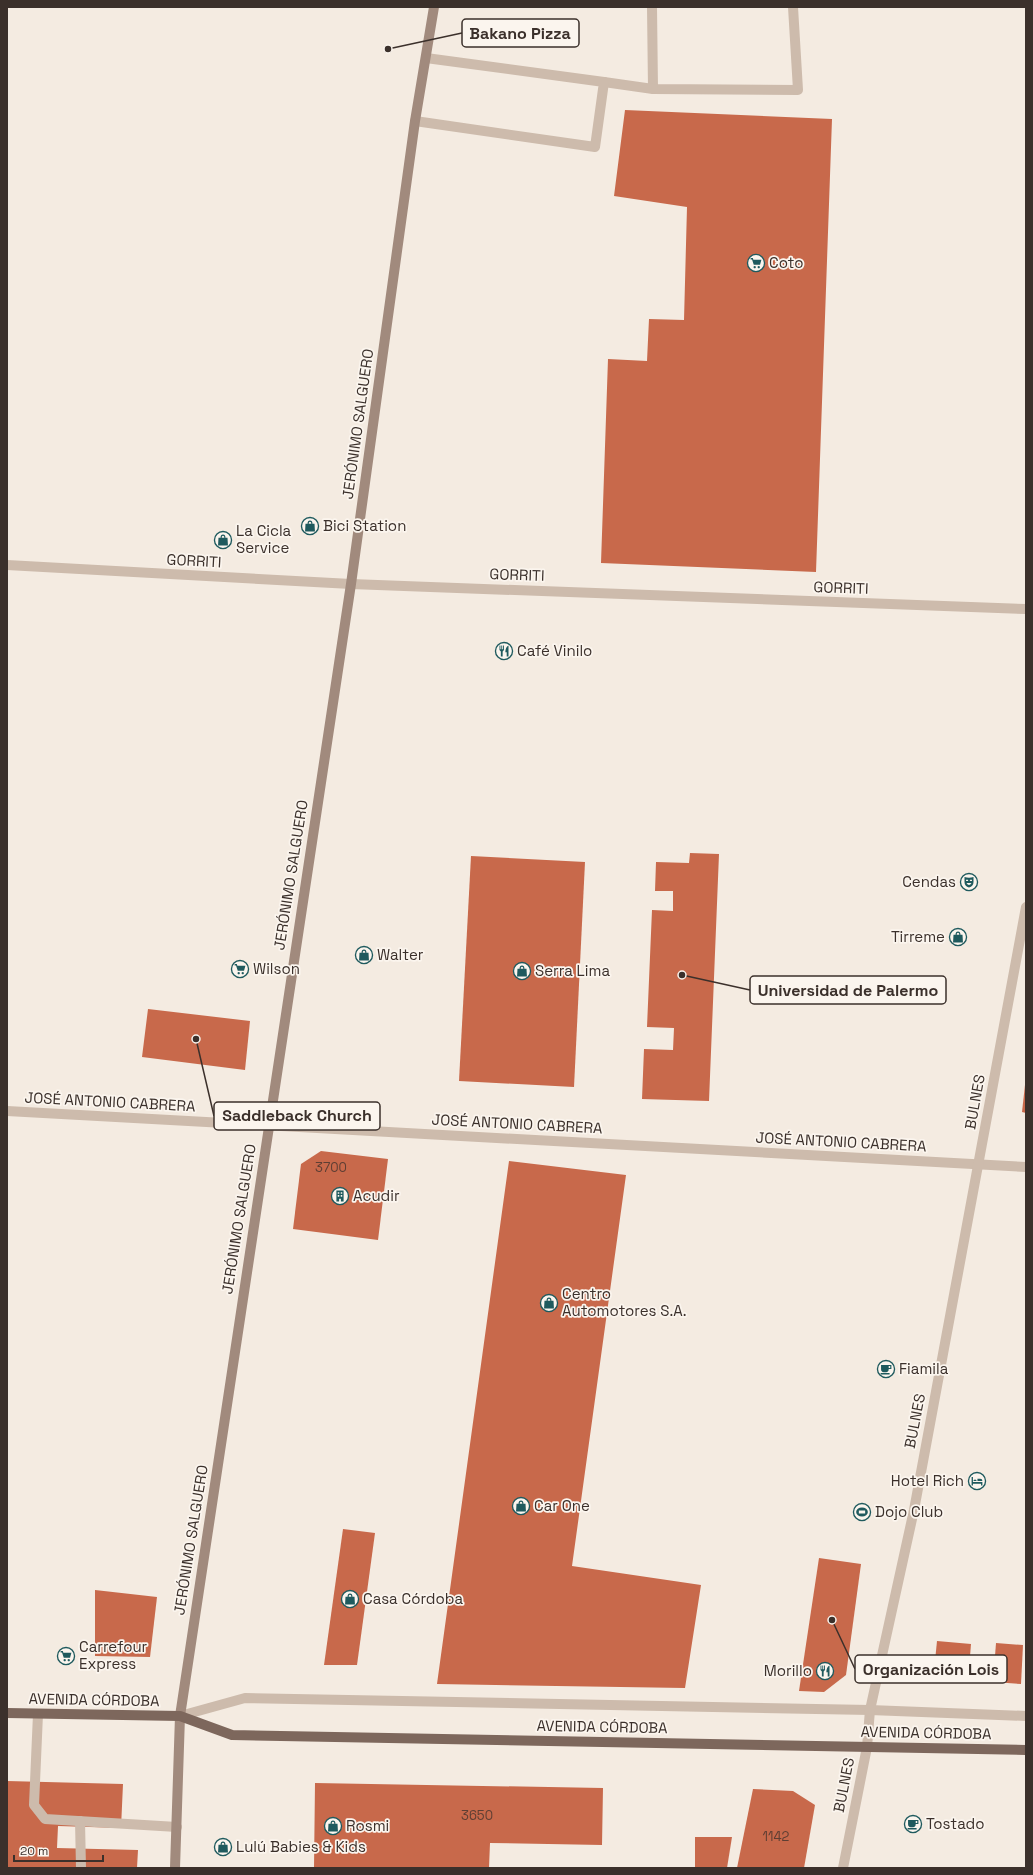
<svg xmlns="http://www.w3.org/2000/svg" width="1033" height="1875" font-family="'Space Grotesk',sans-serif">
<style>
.building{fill:#c8694b}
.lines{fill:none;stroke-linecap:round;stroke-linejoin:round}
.lane{stroke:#cdbbac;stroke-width:10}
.street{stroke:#cdbbac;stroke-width:10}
.secondary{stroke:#a18a7d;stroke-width:10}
.primary{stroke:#7d675c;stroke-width:10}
.labels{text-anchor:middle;stroke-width:3.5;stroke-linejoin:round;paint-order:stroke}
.number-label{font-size:13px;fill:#5e3e33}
.poi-label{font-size:15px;fill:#3b302b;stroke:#fbf5ee;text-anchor:start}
.street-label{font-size:15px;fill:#3b302b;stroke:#fbf5ee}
.leader{fill:none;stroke:#3b302b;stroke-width:1.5}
.callout-dot{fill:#3b302b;stroke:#fbf5ee;stroke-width:1.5}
.callout{fill:#fbf5ee;stroke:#3b302b;stroke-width:1.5}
.callout-label{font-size:16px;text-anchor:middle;font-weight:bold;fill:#3b302b}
</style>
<rect width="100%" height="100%" fill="#f4ebe1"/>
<g class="building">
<polygon points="625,110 832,119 816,572 601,563 608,359 647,361 649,319 684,320 687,207 614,196"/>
<polygon points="690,853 719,854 709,1101 642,1099 644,1049 673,1050 674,1028 647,1027 652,910 673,911 673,891 655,891 656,862 689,863"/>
<polygon points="471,856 585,862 574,1087 459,1081"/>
<polygon points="148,1009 250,1021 245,1070 142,1057"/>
<polygon points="1025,1085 1026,1086 1026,1113 1022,1112"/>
<polygon points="321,1151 388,1159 378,1240 293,1229 301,1164"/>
<polygon points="509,1161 626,1175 572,1566 701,1585 685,1688 437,1684"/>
<polygon points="343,1529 375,1533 357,1665 324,1665"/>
<polygon points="819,1558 861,1564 846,1675 824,1692 799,1691"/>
<polygon points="95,1590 157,1597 150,1657 95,1656"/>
<polygon points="937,1641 971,1644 968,1681 940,1680 934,1671"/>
<polygon points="996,1643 1023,1645 1021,1684 993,1682"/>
<polygon points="7,1781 123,1784 121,1828 58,1826 57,1848 138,1850 137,1868 7,1868"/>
<polygon points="315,1783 603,1788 602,1845 490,1843 489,1868 314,1868"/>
<polygon points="753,1789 793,1791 815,1805 804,1868 737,1868"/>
<polygon points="695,1837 732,1837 727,1868 695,1868"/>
</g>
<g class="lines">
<g class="lane">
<polyline points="652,7 653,89 798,90 793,7"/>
<polyline points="604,82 653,89"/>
<polyline points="415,121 595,147 604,82 426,58"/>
<polyline points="38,1714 34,1805 45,1819 177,1827"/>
<polyline points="180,1716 245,1698 870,1710 1026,1716"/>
<polyline points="80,1821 81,1868"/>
</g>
<g class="street">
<polyline points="7,565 351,584 1026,609"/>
<polyline points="7,1111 1026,1167"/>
<polyline points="843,1868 867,1747 870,1710 914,1510 1026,907"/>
</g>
<polyline class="secondary" points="175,1868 180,1716 351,584 415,121 434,7"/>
<polyline class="primary" points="7,1713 180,1716 232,1735 1026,1750"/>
</g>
<defs>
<g id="supermarket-ring" transform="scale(0.9)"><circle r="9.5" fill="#fbf5ee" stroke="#1f5a5e" stroke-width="1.5"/><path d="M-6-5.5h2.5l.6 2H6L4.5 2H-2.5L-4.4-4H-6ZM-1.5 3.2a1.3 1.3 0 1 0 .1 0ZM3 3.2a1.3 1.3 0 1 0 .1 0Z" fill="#1f5a5e"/></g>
<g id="shop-ring" transform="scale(0.9)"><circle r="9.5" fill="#fbf5ee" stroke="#1f5a5e" stroke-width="1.5"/><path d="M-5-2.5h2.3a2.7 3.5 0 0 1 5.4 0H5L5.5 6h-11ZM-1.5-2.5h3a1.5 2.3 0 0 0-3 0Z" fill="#1f5a5e"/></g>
<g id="restaurant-ring" transform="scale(0.9)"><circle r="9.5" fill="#fbf5ee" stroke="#1f5a5e" stroke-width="1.5"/><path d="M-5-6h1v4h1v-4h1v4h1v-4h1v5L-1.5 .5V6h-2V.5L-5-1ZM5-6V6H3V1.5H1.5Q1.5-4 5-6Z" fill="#1f5a5e"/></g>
<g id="theatre-ring" transform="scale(0.9)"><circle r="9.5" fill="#fbf5ee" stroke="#1f5a5e" stroke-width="1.5"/><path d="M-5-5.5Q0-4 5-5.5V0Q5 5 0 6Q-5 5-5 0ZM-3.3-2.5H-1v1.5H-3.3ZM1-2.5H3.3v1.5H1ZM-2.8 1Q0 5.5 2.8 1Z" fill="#1f5a5e"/></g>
<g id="building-ring" transform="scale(0.9)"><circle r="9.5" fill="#fbf5ee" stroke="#1f5a5e" stroke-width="1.5"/><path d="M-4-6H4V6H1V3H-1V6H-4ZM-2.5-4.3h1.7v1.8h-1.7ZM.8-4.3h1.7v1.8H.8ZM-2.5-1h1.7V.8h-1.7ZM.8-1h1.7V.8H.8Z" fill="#1f5a5e"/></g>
<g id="cafe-ring" transform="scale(0.9)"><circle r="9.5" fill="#fbf5ee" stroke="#1f5a5e" stroke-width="1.5"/><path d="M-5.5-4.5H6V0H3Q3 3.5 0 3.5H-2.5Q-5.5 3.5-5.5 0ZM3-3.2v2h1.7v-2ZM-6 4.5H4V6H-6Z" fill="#1f5a5e"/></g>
<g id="hotel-ring" transform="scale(0.9)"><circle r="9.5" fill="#fbf5ee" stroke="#1f5a5e" stroke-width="1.5"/><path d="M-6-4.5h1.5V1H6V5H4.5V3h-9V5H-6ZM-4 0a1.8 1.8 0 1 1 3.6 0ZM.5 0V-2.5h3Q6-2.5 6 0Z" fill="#1f5a5e"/></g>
<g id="stadium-ring" transform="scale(0.9)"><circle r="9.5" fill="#fbf5ee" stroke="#1f5a5e" stroke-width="1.5"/><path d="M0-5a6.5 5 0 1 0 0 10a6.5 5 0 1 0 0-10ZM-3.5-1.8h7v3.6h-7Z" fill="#1f5a5e"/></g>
</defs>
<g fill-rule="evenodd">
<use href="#supermarket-ring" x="756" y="263"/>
<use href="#shop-ring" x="310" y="526"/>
<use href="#shop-ring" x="223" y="540"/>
<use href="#restaurant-ring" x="504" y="651"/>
<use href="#theatre-ring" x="969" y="882"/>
<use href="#shop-ring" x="958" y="937"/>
<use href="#shop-ring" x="364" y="955"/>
<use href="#supermarket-ring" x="240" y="969"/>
<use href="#shop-ring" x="522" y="971"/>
<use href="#building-ring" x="340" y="1196"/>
<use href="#shop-ring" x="549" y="1303"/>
<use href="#cafe-ring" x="886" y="1369"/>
<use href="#hotel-ring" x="977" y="1481"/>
<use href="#shop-ring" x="521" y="1506"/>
<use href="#stadium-ring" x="862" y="1512"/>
<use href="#shop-ring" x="350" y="1599"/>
<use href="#supermarket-ring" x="66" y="1656"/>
<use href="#restaurant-ring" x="825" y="1671"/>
<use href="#cafe-ring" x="913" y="1824"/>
<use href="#shop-ring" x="333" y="1826"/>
<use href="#shop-ring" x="223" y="1847"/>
</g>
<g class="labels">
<g class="number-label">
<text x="331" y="1172">3700</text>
<text x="477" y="1820">3650</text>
<text x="776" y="1841">1142</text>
</g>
<g class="poi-label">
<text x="769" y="268">Coto</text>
<text x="323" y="531">Bici Station</text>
<text x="236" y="536">La Cicla<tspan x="236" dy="17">Service</tspan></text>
<text x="517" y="656">Café Vinilo</text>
<text x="956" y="887" text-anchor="end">Cendas</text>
<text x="945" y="942" text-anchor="end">Tirreme</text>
<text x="377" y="960">Walter</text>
<text x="253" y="974">Wilson</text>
<text x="535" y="976">Serra Lima</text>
<text x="353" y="1201">Acudir</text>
<text x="562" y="1299">Centro<tspan x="562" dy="17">Automotores S.A.</tspan></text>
<text x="899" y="1374">Fiamila</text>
<text x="964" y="1486" text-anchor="end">Hotel Rich</text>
<text x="534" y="1511">Car One</text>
<text x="875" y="1517">Dojo Club</text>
<text x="363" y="1604">Casa Córdoba</text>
<text x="79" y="1652">Carrefour<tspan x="79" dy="17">Express</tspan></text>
<text x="812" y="1676" text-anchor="end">Morillo</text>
<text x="926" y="1829">Tostado</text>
<text x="346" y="1831">Rosmi</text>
<text x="236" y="1852">Lulú Babies &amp; Kids</text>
</g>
<g class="street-label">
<text transform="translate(358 424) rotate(-82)" y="5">JERÓNIMO SALGUERO</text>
<text transform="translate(194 561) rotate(3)" y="5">GORRITI</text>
<text transform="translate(517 575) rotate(2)" y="5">GORRITI</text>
<text transform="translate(841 588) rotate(2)" y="5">GORRITI</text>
<text transform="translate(291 875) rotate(-81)" y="5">JERÓNIMO SALGUERO</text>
<text transform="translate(110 1102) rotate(3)" y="5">JOSÉ ANTONIO CABRERA</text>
<text transform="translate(975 1102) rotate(-80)" y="5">BULNES</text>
<text transform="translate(517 1124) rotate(3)" y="5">JOSÉ ANTONIO CABRERA</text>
<text transform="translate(841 1142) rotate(3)" y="5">JOSÉ ANTONIO CABRERA</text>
<text transform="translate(239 1219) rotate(-81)" y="5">JERÓNIMO SALGUERO</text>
<text transform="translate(915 1421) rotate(-79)" y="5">BULNES</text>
<text transform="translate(191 1540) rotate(-81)" y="5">JERÓNIMO SALGUERO</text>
<text transform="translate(94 1700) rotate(1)" y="5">AVENIDA CÓRDOBA</text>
<text transform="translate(602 1727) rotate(1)" y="5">AVENIDA CÓRDOBA</text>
<text transform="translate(926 1733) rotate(1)" y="5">AVENIDA CÓRDOBA</text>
<text transform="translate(844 1785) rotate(-79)" y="5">BULNES</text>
</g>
</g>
<path class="leader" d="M388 49L462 33M682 975L750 990M196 1039L214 1116M832 1620L855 1669"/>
<g class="callout-dot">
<circle cx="388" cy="49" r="4"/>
<circle cx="682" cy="975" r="4"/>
<circle cx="196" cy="1039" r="4"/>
<circle cx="832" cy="1620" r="4"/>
</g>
<g class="callout">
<rect x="462" y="19" width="117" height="28" rx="4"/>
<rect x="750" y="976" width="196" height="28" rx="4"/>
<rect x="214" y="1102" width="166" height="28" rx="4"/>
<rect x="855" y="1655" width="152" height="28" rx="4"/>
</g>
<g class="callout-label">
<text x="520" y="39">Bakano Pizza</text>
<text x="848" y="996">Universidad de Palermo</text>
<text x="297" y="1121">Saddleback Church</text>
<text x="931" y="1675">Organización Lois</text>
</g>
<rect width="1033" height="1875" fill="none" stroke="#3b302b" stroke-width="16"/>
<path d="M14 1855v6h89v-6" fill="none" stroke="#3b302b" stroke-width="2"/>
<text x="20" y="1855" font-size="12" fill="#3b302b" stroke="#fbf5ee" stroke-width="3" paint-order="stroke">20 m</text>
</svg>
